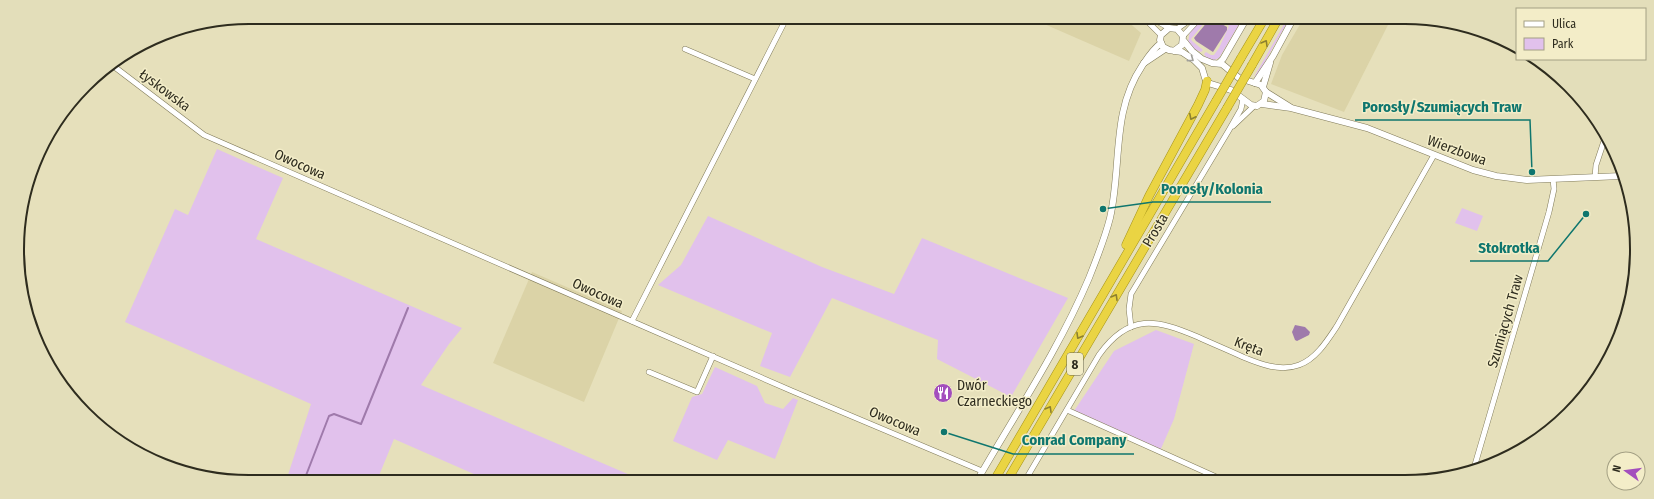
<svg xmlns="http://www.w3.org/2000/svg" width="1654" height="499" font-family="'Fira Sans Condensed',sans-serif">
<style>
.built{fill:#dbd3a7}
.green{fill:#e1c1ec}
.water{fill:#9f7aab}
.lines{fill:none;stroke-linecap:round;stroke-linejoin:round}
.stream{stroke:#9f7aab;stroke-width:2}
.minor-casing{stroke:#817b5a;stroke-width:6}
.tertiary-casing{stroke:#817b5a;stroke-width:7}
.trunk-casing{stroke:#a59318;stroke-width:9}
.minor{stroke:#fff;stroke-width:5}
.tertiary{stroke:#fff;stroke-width:6}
.trunk{stroke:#ead443;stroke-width:8}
.trunk-bridge-casing{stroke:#a59318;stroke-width:9;stroke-linecap:butt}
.trunk-bridge{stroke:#ead443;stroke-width:8}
.oneway{stroke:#8c8030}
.oneway2{stroke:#a1a09a}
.labels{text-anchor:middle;stroke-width:3;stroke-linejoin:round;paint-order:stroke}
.shield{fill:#f3edc8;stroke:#696651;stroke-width:1}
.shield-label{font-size:13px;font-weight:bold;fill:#2e2c1e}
.street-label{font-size:14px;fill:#2e2c1e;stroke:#f3edc8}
.poi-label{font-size:14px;fill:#2e2c1e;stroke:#f3edc8;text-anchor:start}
.rim{fill:none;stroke:#2e2c1e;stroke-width:2}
.leader{fill:none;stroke:#0f766e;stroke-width:1.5}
.callout-dot{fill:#0f766e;stroke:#f3edc8;stroke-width:1.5}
.callout-label{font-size:15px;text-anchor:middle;font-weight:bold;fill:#0f766e;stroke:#f3edc8;stroke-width:3;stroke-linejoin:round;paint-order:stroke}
</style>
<rect width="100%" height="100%" fill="#e6e0bb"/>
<g class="built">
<polygon points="1035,20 1126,20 1141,33 1129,61"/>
<polygon points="1302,21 1390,21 1344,112 1271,84 1282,55"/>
<polygon points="532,272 622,311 584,402 493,363"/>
</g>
<g class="green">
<polygon points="1199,21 1206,21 1191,39 1192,41 1203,50 1201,52 1192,48 1188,43 1190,30"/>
<polygon points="1221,21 1230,22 1231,21 1241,21 1219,58 1212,61 1207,59 1204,54 1206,52 1211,55 1214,55 1219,48 1229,26"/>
<polygon points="1286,21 1288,21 1258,74 1254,77"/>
<polygon points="217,149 283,178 256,239 462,328 449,344 421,385 637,478 483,478 394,439 378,478 287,478 311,404 125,322 175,209 188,215"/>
<polygon points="1462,208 1483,216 1477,231 1455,223"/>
<polygon points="708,216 822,267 894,294 922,238 1068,298 1011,397 937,359 938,340 832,298 790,377 760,366 772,333 658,285 681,265"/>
<polygon points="1156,330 1194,344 1174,419 1160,451 1074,411 1114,351"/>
<polygon points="715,367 757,386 765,403 783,409 793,398 798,400 775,459 728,440 717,460 673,441 692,397 702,394"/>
</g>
<g class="water">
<polygon points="1208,21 1217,21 1227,27 1227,30 1213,52 1196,41 1194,38"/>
<polygon points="1295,325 1305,327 1310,332 1309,335 1297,341 1295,340 1292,332"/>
</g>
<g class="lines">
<polyline class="stream" points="305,478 329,416 334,414 361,424 408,308"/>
<g class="minor-casing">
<g id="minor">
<polyline points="1146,20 1161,35"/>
<polyline points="1155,20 1169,28"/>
<polyline points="1177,29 1188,21"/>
<polyline points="1183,36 1197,21"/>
<polyline points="685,49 755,79"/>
<polyline points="112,65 204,135 792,391 982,471"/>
<polyline points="1233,126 1254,106"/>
<polyline points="1595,177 1596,165 1605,138"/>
<polyline points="632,321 786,19"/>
<polyline points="1131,327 1129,309 1131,294 1229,130 1241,109 1243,99"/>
<polyline points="649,372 697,392 713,356"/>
<polyline points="1067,410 1223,480"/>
<polyline points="1474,468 1549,212 1554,189 1553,179"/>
<path d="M1026 479 1099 355C1129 313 1156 319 1198 337 1213 344 1228 350 1243 357 1260 364 1280 372 1299 365 1316 359 1327 341 1337 326L1434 155"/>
</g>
</g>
<g class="tertiary-casing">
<g id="tertiary">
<polyline points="1174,51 1182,45 1183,36 1177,29 1169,28 1161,35 1160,40 1163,47 1169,50 1182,52 1194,60 1202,68 1205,78 1208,83 1231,90 1251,105 1257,106 1264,101 1266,92 1261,85 1239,78 1222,64 1212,63 1202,59 1192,51 1183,40"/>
<polyline points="1144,63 1165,49"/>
<polyline points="1219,63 1223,59 1245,21"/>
<polyline points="1255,83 1273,56 1292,21"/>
<polyline points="1263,87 1270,63"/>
<polyline points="1266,92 1290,107"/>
<polyline points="1262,104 1291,108 1367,128 1473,170 1496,176 1527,180 1621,176"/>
<path d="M978 479C1016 413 1059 349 1089 278 1097 258 1105 238 1110 218 1122 166 1111 112 1142 66 1148 57 1152 50 1161 43"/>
</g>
</g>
<g class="trunk-casing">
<g id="trunk">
<polyline points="1241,58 1263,21"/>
<polyline points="1252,65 1277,21"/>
<polyline points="1126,245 1149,196 1198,105 1205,90 1207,81"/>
<polyline points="995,479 1216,101"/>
<polyline points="1008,479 1227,108"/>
</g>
</g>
<use href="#minor" class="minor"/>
<use href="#tertiary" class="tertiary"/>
<use href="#trunk" class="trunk"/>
<g class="trunk-bridge-casing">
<g id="trunk-bridge">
<polyline points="1216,101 1241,58"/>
<polyline points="1227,108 1252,65"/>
</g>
</g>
<use href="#trunk-bridge" class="trunk-bridge"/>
</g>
<defs><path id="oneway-chevron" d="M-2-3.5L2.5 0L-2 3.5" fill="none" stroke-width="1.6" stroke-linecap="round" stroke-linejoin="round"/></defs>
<g class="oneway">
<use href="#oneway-chevron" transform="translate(1265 43) rotate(-60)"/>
<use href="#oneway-chevron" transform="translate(1192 117) rotate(117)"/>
<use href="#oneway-chevron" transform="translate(1115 297) rotate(-60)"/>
<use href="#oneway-chevron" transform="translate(1079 336) rotate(120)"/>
<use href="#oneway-chevron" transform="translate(1049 409) rotate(-60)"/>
</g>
<use class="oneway2" href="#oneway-chevron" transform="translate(1191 59) rotate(36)"/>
<defs>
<g id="restaurant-disc" transform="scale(1)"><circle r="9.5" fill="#a34ebd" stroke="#f3edc8"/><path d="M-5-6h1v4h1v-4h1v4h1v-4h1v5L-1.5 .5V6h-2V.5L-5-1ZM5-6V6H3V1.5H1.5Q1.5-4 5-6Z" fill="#fff"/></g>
</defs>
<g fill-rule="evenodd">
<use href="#restaurant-disc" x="943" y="393"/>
</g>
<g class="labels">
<rect class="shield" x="1067" y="353" width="16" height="22" rx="3"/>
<g class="shield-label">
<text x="1075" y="369">8</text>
</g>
<g class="street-label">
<text transform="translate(165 90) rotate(37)" y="5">Łyskowska</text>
<text transform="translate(1457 150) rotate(20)" y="5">Wierzbowa</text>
<text transform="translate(300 164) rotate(24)" y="5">Owocowa</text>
<text transform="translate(1155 230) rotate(-59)" y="5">Prosta</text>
<text transform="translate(598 293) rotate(24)" y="5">Owocowa</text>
<text transform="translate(1505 321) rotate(-74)" y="5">Szumiących Traw</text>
<text transform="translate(1249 346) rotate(21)" y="5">Kręta</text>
<text transform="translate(895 421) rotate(23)" y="5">Owocowa</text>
</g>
<g class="poi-label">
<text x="957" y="390">Dwór<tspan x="957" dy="16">Czarneckiego</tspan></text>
</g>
</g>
<path d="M0 0H1654V499H0ZM249 24H1405A225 225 0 0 1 1630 249V250A225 225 0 0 1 1405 475H249A225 225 0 0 1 24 250V249A225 225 0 0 1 249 24Z" fill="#e3deba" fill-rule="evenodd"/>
<path class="rim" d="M249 24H1405A225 225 0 0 1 1630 249V250A225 225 0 0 1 1405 475H249A225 225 0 0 1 24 250V249A225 225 0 0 1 249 24Z"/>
<path class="leader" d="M1532 172L1530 120H1355M1103 209L1153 202H1271M1586 214L1548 261H1470M944 432L1013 454H1134"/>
<g class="callout-dot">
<circle cx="1532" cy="172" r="4"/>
<circle cx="1103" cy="209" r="4"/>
<circle cx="1586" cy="214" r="4"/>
<circle cx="944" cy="432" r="4"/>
</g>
<g class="callout-label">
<text x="1442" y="112">Porosły/Szumiących Traw</text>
<text x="1212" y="194">Porosły/Kolonia</text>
<text x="1509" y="253">Stokrotka</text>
<text x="1074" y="445">Conrad Company</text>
</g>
<rect x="1516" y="8" width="130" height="52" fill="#f3edc8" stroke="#a4a084"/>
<rect x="1524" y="21" width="20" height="6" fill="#ffffff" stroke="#a4a084"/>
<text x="1552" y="28" font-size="12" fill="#2e2c1e">Ulica</text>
<rect x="1524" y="38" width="20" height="12" fill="#e1c1ec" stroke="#a4a084"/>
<text x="1552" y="48" font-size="12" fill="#2e2c1e">Park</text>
<g transform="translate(1626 471) rotate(284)"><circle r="19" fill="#f3edc8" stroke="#a4a084"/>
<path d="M0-3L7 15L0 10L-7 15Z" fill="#a34ebd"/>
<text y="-6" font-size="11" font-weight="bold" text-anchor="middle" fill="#2e2c1e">N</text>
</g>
</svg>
